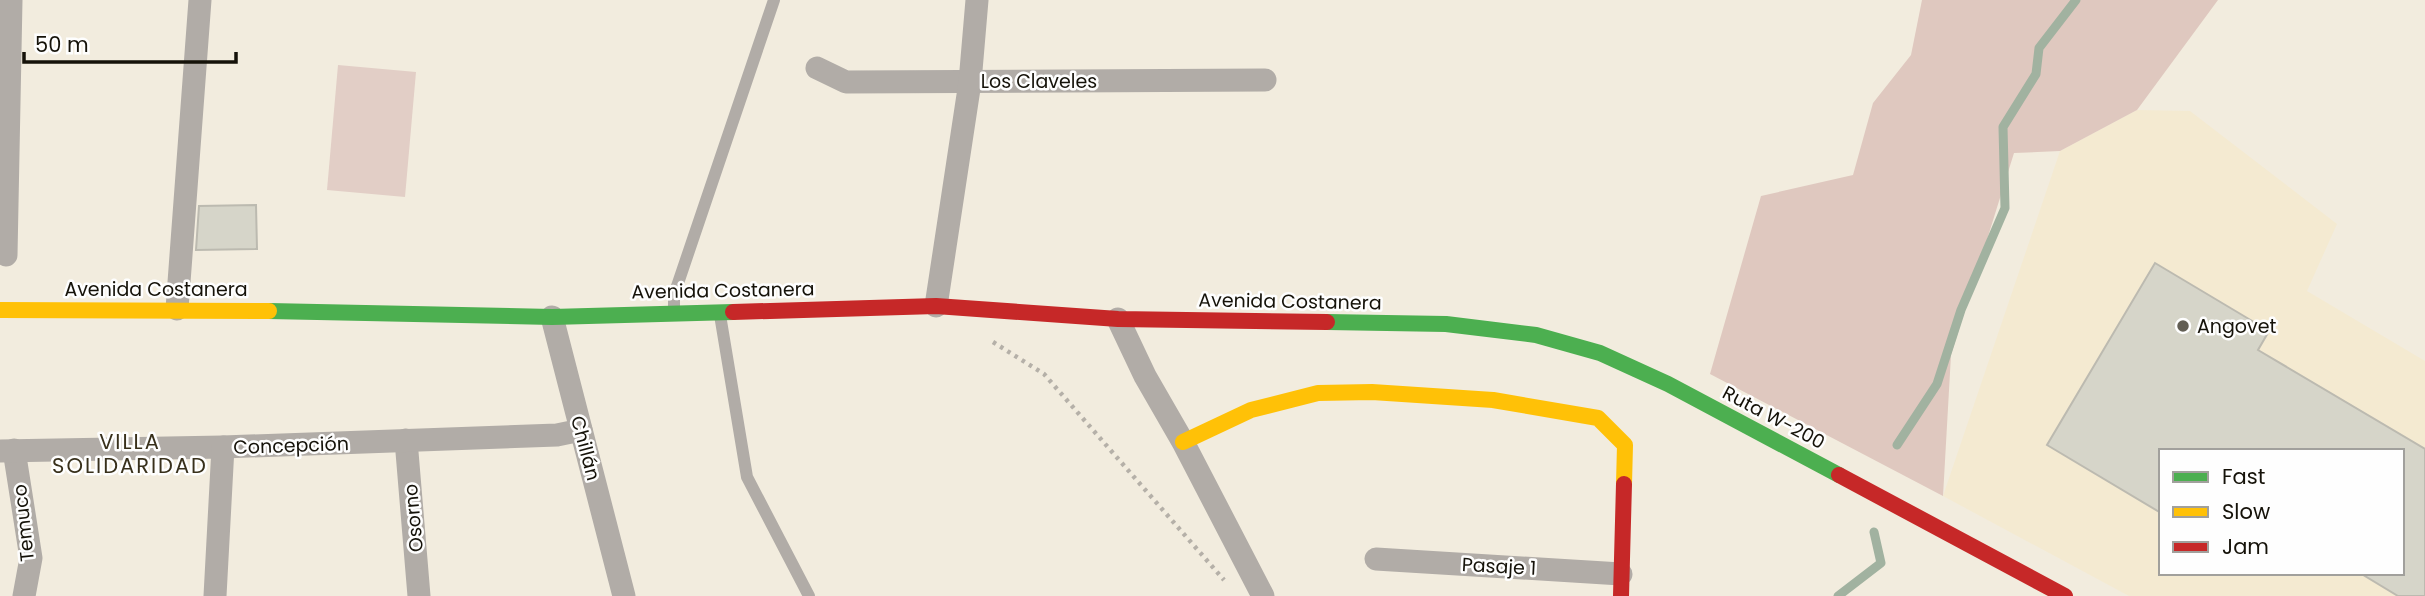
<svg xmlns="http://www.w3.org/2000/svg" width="2425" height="596" font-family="Poppins,sans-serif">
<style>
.built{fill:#f4ead1;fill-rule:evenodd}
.green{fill:#e2cec6}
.forest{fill:#dfc8bf}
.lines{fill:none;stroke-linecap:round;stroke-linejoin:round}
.stream{stroke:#a1b2a0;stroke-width:9}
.building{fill:#d6d5c9;stroke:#bcbab0;stroke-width:2}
.path{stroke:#b5b0a8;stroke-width:4.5;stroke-dasharray:3.5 5;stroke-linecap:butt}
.lane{stroke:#b1aca7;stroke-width:12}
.street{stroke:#b1aca7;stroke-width:23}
.fast{stroke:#4caf50;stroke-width:16}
.slow{stroke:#ffc107;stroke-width:16}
.jam{stroke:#c62828;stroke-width:16}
.poi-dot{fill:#625e54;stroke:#fefefe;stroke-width:2.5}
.labels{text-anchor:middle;stroke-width:5;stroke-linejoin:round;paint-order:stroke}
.street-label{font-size:19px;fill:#151209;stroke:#fefefe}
.poi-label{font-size:19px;fill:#151209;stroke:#fefefe;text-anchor:start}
.neighbourhood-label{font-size:21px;letter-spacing:2px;fill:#38301b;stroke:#fefefe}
</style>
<rect width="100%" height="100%" fill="#f2ecde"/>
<path class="built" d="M2137 110 2190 111 2337 224 2307 291 2425 361V596H2129L1943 496 2060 151ZM2161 451H2402V573H2161Z"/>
<polygon class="green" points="338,65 416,72 405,197 327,190"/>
<polygon class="forest" points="1922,0 2218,0 2137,110 2060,151 2014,153 1951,355 1943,496 1710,374 1761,196 1853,175 1873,103 1911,55"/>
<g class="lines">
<g class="stream">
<polyline points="1897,445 1937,384 1961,310 2005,208 2003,127 2036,74 2039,48 2076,0"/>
<polyline points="1838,596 1881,563 1874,532"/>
</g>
</g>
<g class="building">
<polygon points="256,205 257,249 196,250 199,206"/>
<polygon points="2155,263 2269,331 2258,350 2425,449 2425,596 2398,596 2360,573 2402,573 2402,451 2161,451 2161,513 2047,445"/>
</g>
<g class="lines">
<polyline class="path" points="993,342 1044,374 1224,580"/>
<g class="lane">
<polyline points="674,311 674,295 774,0"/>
<polyline points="720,315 747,477 809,596"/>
</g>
<g class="street">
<polyline points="817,68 846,82 1265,80"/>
<polyline points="6,255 11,0"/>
<polyline points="936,306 970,82 977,0"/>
<polyline points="177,309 200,0"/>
<polyline points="552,317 624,596"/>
<polyline points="1118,319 1145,376 1183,442 1263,596"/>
<polyline points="406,440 419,596"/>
<polyline points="14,450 31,558 24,596"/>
<polyline points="0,451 223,447 557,435 581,430"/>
<polyline points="1376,559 1621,574"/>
<polyline points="215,596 223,447"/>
</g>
<g class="fast">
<polyline points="269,311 552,317 733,312"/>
<polyline points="1327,322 1446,324 1536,335 1600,353 1668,384 1839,475"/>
</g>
<g class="slow">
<polyline points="0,310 269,311"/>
<polyline points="1183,442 1251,410 1318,393 1372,392 1493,400 1598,418 1625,445 1624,484"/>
</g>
<g class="jam">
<polyline points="733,312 936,306 1118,319 1327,322"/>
<polyline points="1839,475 2065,596"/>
<polyline points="1621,596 1624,484"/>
</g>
</g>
<circle class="poi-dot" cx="2183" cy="326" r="7"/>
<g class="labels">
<g class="street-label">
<text x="1039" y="88">Los Claveles</text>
<text x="156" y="296">Avenida Costanera</text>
<text transform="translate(723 290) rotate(-1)" y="7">Avenida Costanera</text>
<text transform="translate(1290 301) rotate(1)" y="7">Avenida Costanera</text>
<text transform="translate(1774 417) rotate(28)" y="7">Ruta W-200</text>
<text transform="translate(291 445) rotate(-2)" y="7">Concepción</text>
<text transform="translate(586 448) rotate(75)" y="7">Chillán</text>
<text transform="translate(413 518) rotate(-95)" y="7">Osorno</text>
<text transform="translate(23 523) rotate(-96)" y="7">Temuco</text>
<text transform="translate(1499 566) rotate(3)" y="7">Pasaje 1</text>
</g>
<g class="poi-label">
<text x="2197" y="333">Angovet</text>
</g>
<g class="neighbourhood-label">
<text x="130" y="449">VILLA<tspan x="130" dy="24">SOLIDARIDAD</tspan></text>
</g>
</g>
<rect x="2159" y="449" width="245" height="126" fill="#fefefe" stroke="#a1a09c" stroke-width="2"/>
<rect x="2173" y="472" width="35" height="10" fill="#4caf50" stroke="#a1a09c" stroke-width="2"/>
<text x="2222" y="484" font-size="21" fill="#151209">Fast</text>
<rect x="2173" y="507" width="35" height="10" fill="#ffc107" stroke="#a1a09c" stroke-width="2"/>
<text x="2222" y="519" font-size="21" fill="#151209">Slow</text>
<rect x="2173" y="542" width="35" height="10" fill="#c62828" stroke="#a1a09c" stroke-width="2"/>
<text x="2222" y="554" font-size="21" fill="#151209">Jam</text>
<path d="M24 52v10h212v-10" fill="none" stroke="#151209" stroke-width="3.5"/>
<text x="35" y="52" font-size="21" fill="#151209" stroke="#fefefe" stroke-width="5" paint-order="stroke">50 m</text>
</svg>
